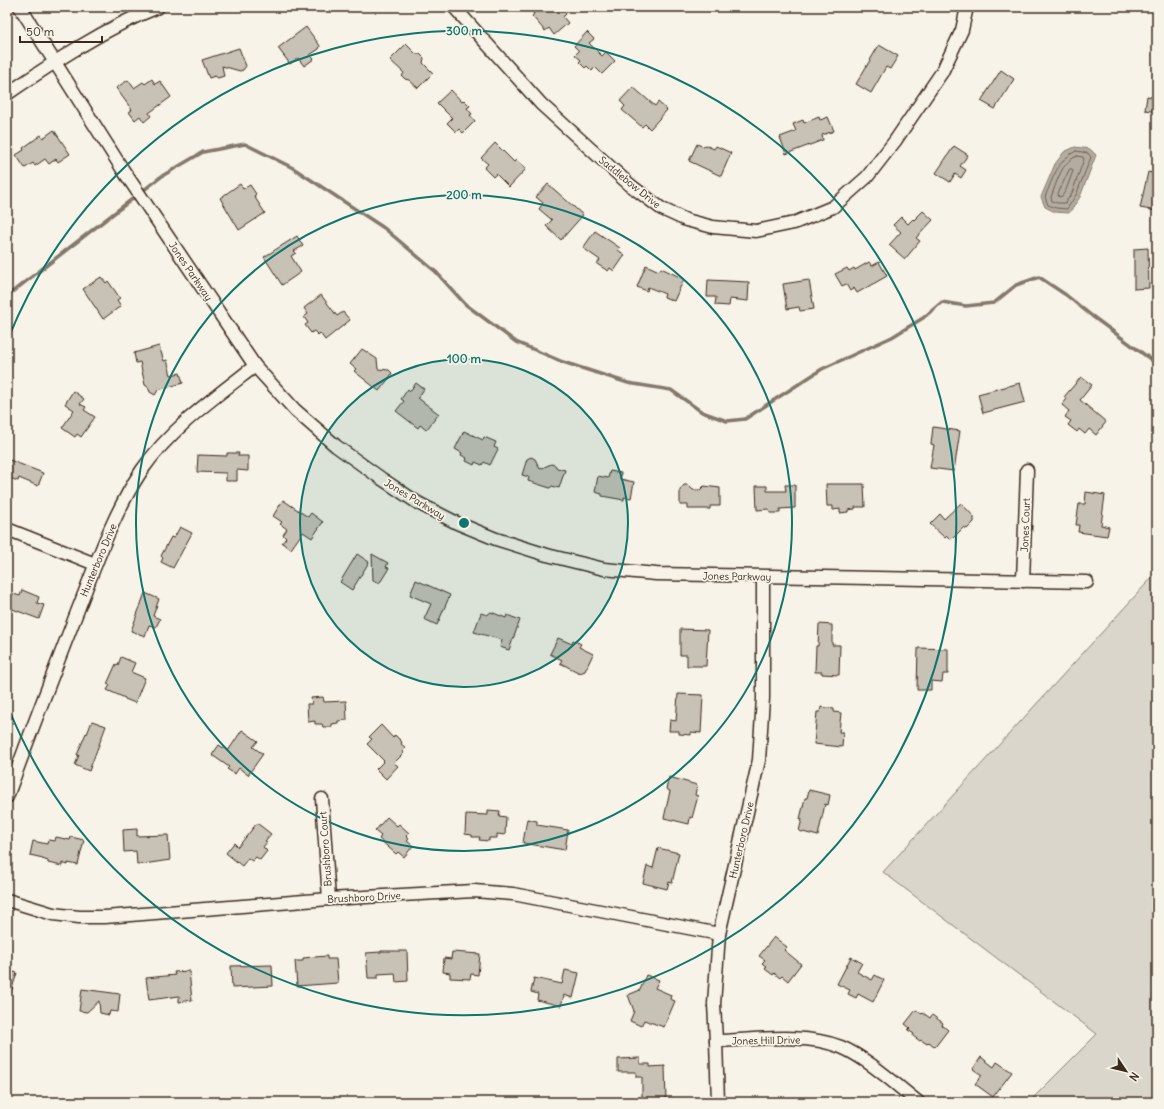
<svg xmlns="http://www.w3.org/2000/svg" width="1164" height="1109" font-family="Delius,sans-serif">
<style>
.green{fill:#dbd6cb;stroke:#8b8074}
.water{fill:#b4aca0;stroke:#84786c}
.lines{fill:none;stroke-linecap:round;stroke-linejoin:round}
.shore{stroke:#6b5e52;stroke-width:1}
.stream{stroke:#84786c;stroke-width:3.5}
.building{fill:#c8c1b6;stroke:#3b2a1e}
.minor-casing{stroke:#3b2a1e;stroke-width:15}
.minor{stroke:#f7f3e8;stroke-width:12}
.ring{fill:none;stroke:#0f766e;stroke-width:2}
.labels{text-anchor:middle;stroke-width:3.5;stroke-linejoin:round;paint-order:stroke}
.street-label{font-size:10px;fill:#3b2a1e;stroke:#f7f3e8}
.centre{fill:#0f766e;stroke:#f7f3e8;stroke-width:2}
.ring-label{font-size:12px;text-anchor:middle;font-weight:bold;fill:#0f766e;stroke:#f7f3e8;stroke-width:3.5;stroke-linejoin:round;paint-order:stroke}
</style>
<rect width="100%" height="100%" fill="#f7f3e8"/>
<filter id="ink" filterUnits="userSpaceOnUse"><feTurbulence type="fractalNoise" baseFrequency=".025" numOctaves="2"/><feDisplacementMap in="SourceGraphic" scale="8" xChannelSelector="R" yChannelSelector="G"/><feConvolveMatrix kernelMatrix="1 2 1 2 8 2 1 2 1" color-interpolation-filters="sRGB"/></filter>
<g filter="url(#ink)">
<polygon class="green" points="1157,572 1157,1102 1029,1102 1097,1034 883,872"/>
<polygon class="water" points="1075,147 1090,149 1096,155 1080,197 1069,213 1055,212 1045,207 1041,197 1055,164 1064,152"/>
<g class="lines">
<g class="shore">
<path d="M1076 151 1088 153 1091 157 1076 195 1067 209 1056 208 1048 205 1045 197C1052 180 1058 159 1076 151Z"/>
<path d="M1077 156 1083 157 1084 159 1072 193 1065 203H1057L1052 201 1051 197C1057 182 1061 162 1077 156Z"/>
<polygon points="1070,169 1072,169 1073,171 1066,190 1062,196 1059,197 1058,194"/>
</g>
<polyline class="stream" points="7,296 162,176 203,152 245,144 293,168 384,228 436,272 465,304 516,342 563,362 628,383 671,390 702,412 727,421 745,419 822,369 892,337 923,318 942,302 966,306 994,303 1016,285 1039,277 1066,295 1092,316 1157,364"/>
</g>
<g class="building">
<polygon points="528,7 560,7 566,14 563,17 568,23 554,35 549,28 545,31 532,16 534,14"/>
<polygon points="306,27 318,43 320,46 319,49 310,55 314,59 304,66 298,58 290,64 278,48"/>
<polygon points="587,32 594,39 589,43 602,56 606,52 615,61 602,74 595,67 592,71 587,66 585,68 579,62 581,60 575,55 579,51 574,46"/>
<polygon points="406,44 416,54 420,54 424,58 423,63 433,73 418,88 409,80 405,79 402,76 404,73 390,60"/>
<polygon points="879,45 898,56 890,69 886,67 871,93 856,84"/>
<polygon points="239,48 246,66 243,70 240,71 222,66 224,76 218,78 215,76 209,78 202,60"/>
<polygon points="1001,70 1014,79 995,109 981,101"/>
<polygon points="152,79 155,84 160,81 171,97 149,113 151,116 144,122 140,116 135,120 129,112 132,110 116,88 128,80 134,88 143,82 145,84"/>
<polygon points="633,87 655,106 658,102 667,110 650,129 645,124 642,127 622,110 625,106 620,101"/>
<polygon points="451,90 462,102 464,100 470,106 467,108 472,114 470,115 475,121 463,133 459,129 456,132 447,123 452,118 437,103"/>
<polygon points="1147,96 1157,98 1157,112 1145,110"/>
<polygon points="819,117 820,120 828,117 834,131 822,135 823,140 786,154 780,137 796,131 793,124 803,120 804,123"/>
<polygon points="54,130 70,154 58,162 56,159 49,164 45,159 35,166 33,163 25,168 16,155 24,150 23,148 41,135 43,138"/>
<polygon points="495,143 514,162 516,160 526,169 509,187 496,174 493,177 484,168 488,164 481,158"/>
<polygon points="697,144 704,147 705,145 714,149 716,146 731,153 721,176 689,161"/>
<polygon points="954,146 968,155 960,166 966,170 961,178 955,174 950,182 936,173"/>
<polygon points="1148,172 1157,174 1157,211 1140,208"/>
<polygon points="240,184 243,189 250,185 256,194 254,196 265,213 239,230 220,198"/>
<polygon points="548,184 583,215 561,240 546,226 552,220 539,209 543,203 536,197"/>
<polygon points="923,211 933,220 916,238 920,241 905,259 889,245 901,232 893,225 901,217 908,224 913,219 914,220"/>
<polygon points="595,231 620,248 618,250 625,255 614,271 610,268 608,271 597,264 600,260 583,248"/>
<polygon points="297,236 303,246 294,251 296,253 291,256 301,272 282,285 264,257"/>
<polygon points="1148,248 1149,288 1134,289 1134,249"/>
<polygon points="869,262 872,266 879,262 887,276 857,293 854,288 850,291 846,284 842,286 835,274 847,268 849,271 854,268 855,270"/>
<polygon points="646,265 659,271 661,268 684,279 674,301 664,297 665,294 648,287 647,291 637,287"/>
<polygon points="101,277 106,283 108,281 120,298 117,300 121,306 103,319 83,289"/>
<polygon points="708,280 749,282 748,301 730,299 729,306 715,305 716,297 707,297"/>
<polygon points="809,280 814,309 800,311 799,307 787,309 783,284"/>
<polygon points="321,295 337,316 343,312 350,320 325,340 320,333 318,335 314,331 311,333 305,325 308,323 304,317 308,314 304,308"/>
<polygon points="159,346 164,361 167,360 171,375 180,373 183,383 158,390 155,395 150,392 148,387 145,385 140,362 136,363 134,353"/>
<polygon points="362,349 377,359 378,369 389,370 392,373 390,377 379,391 354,371 356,369 350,364"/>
<polygon points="1081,377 1092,385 1080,400 1106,422 1096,435 1089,429 1085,434 1079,429 1077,432 1068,425 1071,421 1065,417 1069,411 1062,405 1067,399 1064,397"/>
<polygon points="416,383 424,389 418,398 439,414 426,430 420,425 418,428 396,411 404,401 401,399 408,389 410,391"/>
<polygon points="1020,383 1025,402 983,413 978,394"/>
<polygon points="73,391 84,399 80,404 86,407 84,410 95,417 81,437 77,434 75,437 62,428 74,410 65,404"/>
<polygon points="933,427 960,431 954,471 930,468 934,445 931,444"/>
<polygon points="464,431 483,440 484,437 496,442 494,447 498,449 490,465 484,462 482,465 475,462 474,465 466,461 467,458 461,455 462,453 455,449"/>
<polygon points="227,453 239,453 238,456 248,456 248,471 237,470 237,481 226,481 226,473 197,472 198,455 227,456"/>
<polygon points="531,457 535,459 540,469 551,464 555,465 557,468 565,470 559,488 552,486 550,488 528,481 529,477 522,475 527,459"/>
<polygon points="7,459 43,473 38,486 19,478 18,481 7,477"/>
<polygon points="610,471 621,473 620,479 634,482 631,498 624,497 624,500 602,496 602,494 595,492 598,476 608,478"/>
<polygon points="826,484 864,484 865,507 855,507 855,509 848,510 848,512 840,513 840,509 833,510 833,506 827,506"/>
<polygon points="684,485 688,485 693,490 700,490 704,486 720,488 720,506 710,506 710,509 688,509 688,505 680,505 680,490"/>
<polygon points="785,485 795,485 795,508 780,509 780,513 770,513 769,509 757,510 756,486 767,486 767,491 786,491"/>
<polygon points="1086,492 1105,495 1101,525 1109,527 1107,536 1078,532 1079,525 1076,525 1079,504 1085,504"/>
<polygon points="283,500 308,517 311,513 323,522 312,538 303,532 291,549 282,543 286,538 283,535 287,529 280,524 282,522 273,516"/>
<polygon points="961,503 974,517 974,522 967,529 964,527 951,540 947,536 945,538 930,524 940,514 944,519"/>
<polygon points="180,527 192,533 173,568 161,562 163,558 161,556 171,537 174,538"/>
<polygon points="357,554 369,562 352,590 340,582"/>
<polygon points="372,554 388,563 386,567 389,568 381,581 378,583 373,580"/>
<polygon points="416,580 450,595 437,625 424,619 431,604 410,595"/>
<polygon points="22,590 39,597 37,603 44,605 39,619 7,607 7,592 20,596"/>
<polygon points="145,593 159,599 153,616 160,619 156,627 149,625 145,636 131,631"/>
<polygon points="491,612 506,618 507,615 520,620 509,650 500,647 502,640 474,632 481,613 487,615"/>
<polygon points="819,624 832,625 832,645 840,645 839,675 822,674 822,672 815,672 816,646 818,646"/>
<polygon points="680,629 708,630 706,666 687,666 687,655 680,655"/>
<polygon points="558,638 572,644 573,640 581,644 579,647 593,654 585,671 580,673 560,663 562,660 550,654"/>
<polygon points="918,648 948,649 948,674 943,674 942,682 931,681 931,690 917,690"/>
<polygon points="121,657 135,663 131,672 145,678 135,703 125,699 125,698 107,690 110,685 107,684 116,664 118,665"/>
<polygon points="678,694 703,695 701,733 691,732 691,735 679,734 679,731 669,731 670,720 676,721"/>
<polygon points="323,697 324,702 346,701 347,720 338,721 338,723 332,724 332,727 323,727 322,724 315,724 315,721 308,722 307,704 312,704 311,698"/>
<polygon points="821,707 834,709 834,712 841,713 839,732 843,732 842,747 814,744 817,712 820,712"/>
<polygon points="92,721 106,726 89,771 75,765 79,755 77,755 86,733 87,734"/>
<polygon points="381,725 393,738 395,735 402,742 401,744 406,748 402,752 404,753 394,763 398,766 386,779 376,769 384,761 367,744 372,739 369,737"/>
<polygon points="242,730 258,741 253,747 263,754 248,775 239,768 235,774 227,769 229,767 212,755 219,745 228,751"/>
<polygon points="669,777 697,785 695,795 698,796 692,818 690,817 689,824 664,818 670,791 666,789"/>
<polygon points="809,790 830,795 828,805 825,804 818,836 799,831 802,819 800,819 805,798 807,798"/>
<polygon points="488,810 500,811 499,816 506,817 505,835 497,834 497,838 489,838 489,841 479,840 480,837 472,837 472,835 465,834 466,814 488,815"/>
<polygon points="387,817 397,826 399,824 409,833 406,836 409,839 407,841 413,846 404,857 398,852 396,854 379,839 381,836 375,831"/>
<polygon points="527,819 537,821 537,825 568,830 565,850 523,843"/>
<polygon points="257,823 271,834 265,841 267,842 263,847 267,851 260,860 256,857 252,861 248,858 242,866 226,853 234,843 238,847"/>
<polygon points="137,829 137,836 168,835 170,860 137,865 136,851 124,852 123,830"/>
<polygon points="56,837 70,840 71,837 84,840 78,865 68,863 68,865 62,863 62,866 48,863 48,861 42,859 43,858 30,855 33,841 47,844 48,840 55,841"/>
<polygon points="658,848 679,853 672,883 669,882 667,889 643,883 647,866 653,868"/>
<polygon points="774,937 787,947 784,950 801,964 788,981 782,976 780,978 774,973 773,975 765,969 767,967 762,963 765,960 759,956"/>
<polygon points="381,951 407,951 408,981 396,982 395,973 378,974 378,978 368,978 366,953 381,952"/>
<polygon points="452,952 480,954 478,975 471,974 470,979 450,978 450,973 443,972 444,958 451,959"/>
<polygon points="327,956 327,959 336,959 338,983 297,986 295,961 303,961 303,958"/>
<polygon points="851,957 862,963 857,972 872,980 875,975 884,980 873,1002 858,994 856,998 848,994 850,990 837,984"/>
<polygon points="272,965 273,986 232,988 231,966"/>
<polygon points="7,970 17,973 9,998 7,998"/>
<polygon points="565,970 579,973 573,998 564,995 561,1006 537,1000 538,994 531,992 534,978 562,984"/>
<polygon points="189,971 192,1000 179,1002 179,996 149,1000 146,978 175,975 174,972"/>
<polygon points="646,975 659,980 655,988 671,995 670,999 675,1001 664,1027 644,1020 641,1026 630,1021 634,1011 628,995 640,990"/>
<polygon points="82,989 120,994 118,1012 110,1011 109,1015 100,1013 99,1001 87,1012 79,1011"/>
<polygon points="916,1010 922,1014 923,1013 930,1018 932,1015 943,1023 942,1025 948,1030 935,1047 929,1042 927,1044 921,1040 920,1041 913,1036 914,1034 908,1030 910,1028 905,1024"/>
<polygon points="981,1057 994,1067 997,1062 1012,1072 993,1097 975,1084 982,1075 973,1069"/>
<polygon points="640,1058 640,1064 650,1064 650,1067 665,1066 666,1102 646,1102 646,1098 642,1098 642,1077 636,1077 636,1072 618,1072 618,1059"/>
</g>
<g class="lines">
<g class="minor-casing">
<g id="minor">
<polyline points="20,7 123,170 255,366 295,410 336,446 382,479 418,503 457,523 496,539 547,555 604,569 656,574 1087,582"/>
<polyline points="454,7 541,104 630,185 662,209 686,220 713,227 756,231 794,223 833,207 867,177 895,141 942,72 962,30 967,7"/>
<path d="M7 94C54 62 105 28 158 7"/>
<polyline points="7,529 95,564"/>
<polyline points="1023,581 1027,470"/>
<path d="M7 797C30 734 54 671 79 607 97 561 114 512 142 470 171 428 215 397 255 366"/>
<polyline points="322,799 329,899"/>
<polyline points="7,900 53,914 79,917 105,917 329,899 474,891 513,894 719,934"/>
<path d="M716 1041C755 1040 804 1032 841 1047 867 1058 895 1084 918 1102"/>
<polyline points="718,1102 716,1041 714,1004 719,934 759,760 763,698 763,577"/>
</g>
</g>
<use href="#minor" class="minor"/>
</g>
</g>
<circle cx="464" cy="523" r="164" fill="#0f766e" fill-opacity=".12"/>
<g class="ring">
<circle cx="464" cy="523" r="164"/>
<circle cx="464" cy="523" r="328"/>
<path d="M8 339A492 492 0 1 1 8 707"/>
</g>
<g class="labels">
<g class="street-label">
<text transform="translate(630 182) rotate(39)" y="4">Saddlebow Drive</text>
<text transform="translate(191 271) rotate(56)" y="4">Jones Parkway</text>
<text transform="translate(415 499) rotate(31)" y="4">Jones Parkway</text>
<text transform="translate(1025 525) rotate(-88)" y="4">Jones Court</text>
<text transform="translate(98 560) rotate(-67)" y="4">Hunterboro Drive</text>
<text transform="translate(737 576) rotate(1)" y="4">Jones Parkway</text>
<text transform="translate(741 840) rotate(-77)" y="4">Hunterboro Drive</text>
<text transform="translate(325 849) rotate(-94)" y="4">Brushboro Court</text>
<text transform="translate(364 897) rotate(-3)" y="4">Brushboro Drive</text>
<text transform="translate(766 1040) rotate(-1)" y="4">Jones Hill Drive</text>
</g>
</g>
<circle cx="464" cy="523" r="6" class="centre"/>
<g class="ring-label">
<text x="464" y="35">300 m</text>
<text x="464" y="199">200 m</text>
<text x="464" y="363">100 m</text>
</g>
<rect width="1164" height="1109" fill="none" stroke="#f7f3e8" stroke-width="24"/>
<rect x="12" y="12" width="1140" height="1085" fill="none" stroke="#3b2a1e" stroke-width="1.5" filter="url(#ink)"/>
<g transform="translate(1126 1071) rotate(125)" stroke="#f7f3e8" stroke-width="3" paint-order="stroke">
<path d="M0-3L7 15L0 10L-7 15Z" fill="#3b2a1e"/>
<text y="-6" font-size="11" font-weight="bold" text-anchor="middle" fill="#3b2a1e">N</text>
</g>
<path d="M20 36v6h82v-6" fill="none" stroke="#3b2a1e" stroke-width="2"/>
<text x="26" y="36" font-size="12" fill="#3b2a1e" stroke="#f7f3e8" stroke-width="3" paint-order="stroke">50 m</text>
</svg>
